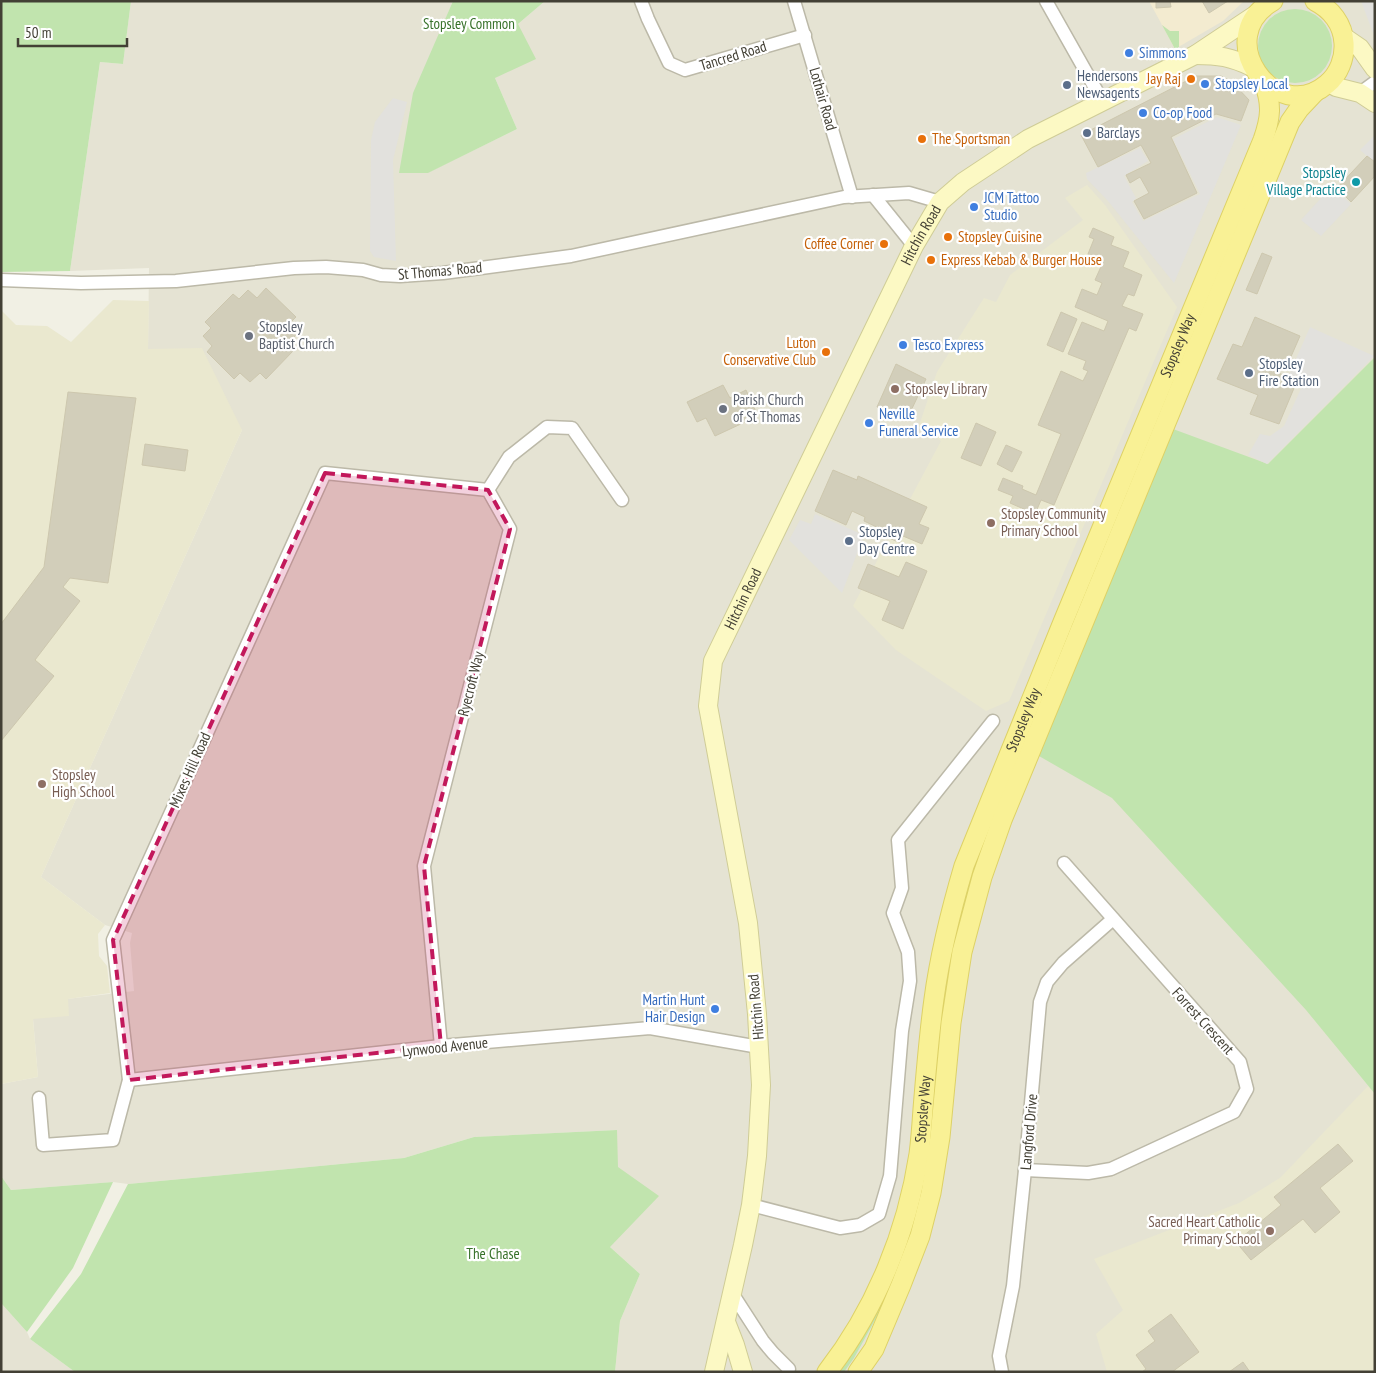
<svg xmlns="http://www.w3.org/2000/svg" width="1376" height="1373" font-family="'PT Sans Narrow',sans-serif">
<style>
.residential{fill:#e5e3d3}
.commercial{fill:#f3ebd0}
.education{fill:#eae8cf}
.green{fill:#c1e4ae}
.parking{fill:#e2e1dd}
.building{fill:#d2ceba;stroke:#cdc7ae}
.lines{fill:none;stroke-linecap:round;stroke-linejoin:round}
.street-casing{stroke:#bcb9a8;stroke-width:15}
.secondary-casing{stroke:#cfcc96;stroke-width:20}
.primary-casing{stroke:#ddd166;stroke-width:21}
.street{stroke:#fff;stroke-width:12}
.secondary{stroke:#fcf9c4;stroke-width:18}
.primary{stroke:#f9f195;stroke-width:19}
.marked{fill:#c2185b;fill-opacity:0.2;stroke:#c2185b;stroke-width:4;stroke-dasharray:10 6;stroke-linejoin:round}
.shop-dot{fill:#3f7fe0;stroke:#fff;stroke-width:2}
.food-dot{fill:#e8710a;stroke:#fff;stroke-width:2}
.service-dot{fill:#5c6f8a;stroke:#fff;stroke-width:2}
.culture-dot{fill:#0f9aa8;stroke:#fff;stroke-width:2}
.worship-dot{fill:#6b7280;stroke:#fff;stroke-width:2}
.education-dot{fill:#8d6e63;stroke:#fff;stroke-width:2}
.labels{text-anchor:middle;stroke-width:4.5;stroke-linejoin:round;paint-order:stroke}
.park-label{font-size:15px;fill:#38722b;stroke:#fff}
.shop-label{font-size:15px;fill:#366cbe;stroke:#fff;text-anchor:start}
.street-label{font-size:15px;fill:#434035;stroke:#fff}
.service-label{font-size:15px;fill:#4e5e75;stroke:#fff;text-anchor:start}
.food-label{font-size:15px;fill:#c56008;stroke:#fff;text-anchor:end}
.culture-label{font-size:15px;fill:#0d838f;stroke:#fff;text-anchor:end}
.worship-label{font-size:15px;fill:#5b616d;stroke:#fff;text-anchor:start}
.education-label{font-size:15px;fill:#785e54;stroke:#fff;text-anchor:start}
</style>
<rect width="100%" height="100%" fill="#f1f0e4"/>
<g class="residential">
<polygon points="131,1 453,1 445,20 400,173 427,173 517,129 495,78 518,24 545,1 1375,1 1375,1372 615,1372 620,1321 640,1274 610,1247 617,1167 617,1130 474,1137 404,1158 128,1184 113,1182 11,1190 1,1176 1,1084 38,1077 33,1019 67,999 134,991 130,943 132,933 105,925 41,877 242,430 148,349 149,268 70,271 100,62 123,64"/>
<polygon points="1,1303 27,1332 30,1339 75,1372 1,1372"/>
</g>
<polygon class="commercial" points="1149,1 1244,1 1223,21 1175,49"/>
<g class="education">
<polygon points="1087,185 1105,205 1177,307 1009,701 986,711 896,650 853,606 941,441 919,426 937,372 984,298 996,302 1010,275 1083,220 1065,198"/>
<polygon points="113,300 149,301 148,349 202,348 242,430 41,877 105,925 98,934 99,956 107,966 110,993 68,999 69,1016 33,1019 38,1077 1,1084 1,310 16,325 47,326 71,342"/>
<polygon points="1368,1086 1375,1094 1375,1372 1107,1372 1096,1334 1123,1310 1094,1259 1239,1203 1280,1178"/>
</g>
<g class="green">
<polygon points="1,1 131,1 123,64 100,62 70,271 1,272"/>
<polygon points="453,1 545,1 518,24 536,59 495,78 517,129 428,173 399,173 413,93"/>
<circle cx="1295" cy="46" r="37"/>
<polygon points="1162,25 1170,31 1179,31 1179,47 1175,49"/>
<polygon points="1194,327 1198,329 1005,794 934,1124 919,1212 885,1302 854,1358 844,1372 837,1372 906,1241 939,1019 960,909 981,845"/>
<polygon points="1375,357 1375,1094 1306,1010 1112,798 1039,756 1137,507 1173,429 1268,464"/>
<polygon points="617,1130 618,1167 659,1196 610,1247 640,1274 620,1321 615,1372 75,1372 30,1339 81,1274 128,1184 404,1158 474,1137"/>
<polygon points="1,1176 11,1190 113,1182 73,1268 27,1332 1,1303"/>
</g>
<g class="parking">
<polygon points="1361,1 1375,1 1375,38"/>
<polygon points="393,98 407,102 393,160 396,261 374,257 370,251 371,140 375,122"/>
<polygon points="1217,117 1241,125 1174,283 1108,201 1087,179 1086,173 1140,148 1148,161 1124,176 1136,198 1132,202 1143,221 1200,194 1173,139"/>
<polygon points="1375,135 1375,163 1360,150"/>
<polygon points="1332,186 1351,204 1321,236 1301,220"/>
<polygon points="1310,327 1374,356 1267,464 1248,455 1260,434 1270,436 1284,426 1304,382 1289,375"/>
<polygon points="815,514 864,535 842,593 789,540 800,520 811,524"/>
</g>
<g class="building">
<polygon points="1156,1 1170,1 1171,7 1156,8"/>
<polygon points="1202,1 1228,1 1209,13"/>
<polygon points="1196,76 1221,76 1232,82 1249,100 1241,121 1216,114 1171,137 1197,193 1144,219 1134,201 1149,193 1140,177 1130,183 1126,175 1151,163 1141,145 1098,167 1081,135"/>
<polygon points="1367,156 1375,162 1375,176 1351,202 1337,188"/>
<polygon points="1093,228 1114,237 1111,245 1129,252 1123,267 1142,275 1134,296 1128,294 1122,306 1143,314 1136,331 1129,328 1054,505 1041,500 1035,514 1010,503 1013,496 998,490 1003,478 1023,486 1022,489 1036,495 1061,434 1038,425 1061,371 1083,381 1088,371 1083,369 1086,361 1068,354 1082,322 1104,331 1108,321 1075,307 1082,289 1097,295 1102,283 1095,280 1104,260 1088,254 1094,239 1089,237"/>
<polygon points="1262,253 1272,257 1257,294 1246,290"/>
<polygon points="266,288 296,317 287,326 296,335 286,345 293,351 266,379 260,373 250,382 240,373 234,379 207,352 212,346 203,336 211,328 205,322 233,294 239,299 248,290 257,298"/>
<polygon points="1061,312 1077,319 1063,352 1047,345"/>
<polygon points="1255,317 1300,336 1286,368 1270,362 1267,368 1297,381 1279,424 1250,414 1258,395 1217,379 1233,344 1242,347"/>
<polygon points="896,364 926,379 908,417 899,413 898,416 877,407"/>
<polygon points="723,385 730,398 746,390 758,416 715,436 706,418 697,422 687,402"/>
<polygon points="68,392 136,398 108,583 70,578 63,587 80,601 35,660 54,676 1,741 1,624 44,567"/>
<polygon points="976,423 996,432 981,466 961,458"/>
<polygon points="145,444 188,450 185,471 142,465"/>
<polygon points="1006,445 1022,452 1012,472 997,464"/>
<polygon points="833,470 857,480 858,476 927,507 919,524 929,528 922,544 903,536 900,543 881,534 883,530 864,521 865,517 852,511 846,525 815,511"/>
<polygon points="906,562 927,571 903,629 882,620 890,601 858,588 868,564 899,577"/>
<polygon points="1338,1144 1353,1161 1320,1188 1340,1212 1315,1233 1303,1219 1251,1260 1236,1242 1281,1205 1274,1197"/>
<polygon points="1171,1314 1199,1352 1172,1372 1142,1372 1146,1369 1136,1355 1155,1341 1148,1331"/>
<polygon points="1243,1362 1250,1372 1229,1372"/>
</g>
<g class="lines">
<g class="street-casing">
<g id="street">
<polyline points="641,1 648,19 669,63 685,70 805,35"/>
<polyline points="794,1 852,197"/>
<polyline points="1046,1 1103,102"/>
<polyline points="1360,93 1375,82"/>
<polyline points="873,195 914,246"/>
<polyline points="1,280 81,283 176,281 294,268 326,267 363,270 381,275 400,276 443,273 571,256 844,197 909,193 940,202"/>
<polyline points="488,490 509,457 547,427 572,428 622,500"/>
<polyline points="129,1080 441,1046 650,1028 759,1047"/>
<polyline points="39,1098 43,1145 113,1140 129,1080 113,940 325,473 488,490 510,529 424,866 441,1046"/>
<polyline points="1025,1170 1088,1173 1111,1169 1234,1112 1247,1089 1240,1062 1064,863"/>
<polyline points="751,1205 840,1228 860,1225 879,1214 890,1176 902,1031 910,981 908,952 893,913 902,888 898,840 993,721"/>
<polyline points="732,1293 763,1341 773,1353 789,1369"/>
<polyline points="1002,1372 999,1356 1013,1286 1025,1170 1040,1002 1047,982 1063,963 1113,919"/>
</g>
</g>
<g class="secondary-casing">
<g id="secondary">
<polyline points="1344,37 1360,48 1375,69"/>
<path d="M1195 55C1219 55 1231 57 1252 67"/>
<polyline points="1329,82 1336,87 1360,93 1375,103"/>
<polyline points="726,1322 735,1345 743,1372"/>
<path id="s1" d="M714 1372 743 1245 751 1205 757 1156 761 1085 757 1014 748 923 708 706 713 661 914 246 940 202 963 182 1028 139 1195 55 1258 13"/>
</g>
</g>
<g class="primary-casing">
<g id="primary">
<path d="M1273 1C1210 37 1275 128 1327 84 1339 74 1345 58 1344 43 1343 24 1331 9 1315 1"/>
<path id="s2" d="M827 1372C876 1309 907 1232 919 1154 921 1139 922 1124 923 1109 926 1072 929 1035 934 999 940 954 951 910 964 866L1063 622 1263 140C1271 117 1272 105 1264 82"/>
<polyline points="858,1372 874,1349 901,1285 920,1236 931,1193 940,1137 951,1023 962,952 982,877 1002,820 1290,122 1299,109 1315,92"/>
</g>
</g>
<use href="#street" class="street"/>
<use href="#secondary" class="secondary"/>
<use href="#primary" class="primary"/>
</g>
<path class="marked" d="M325 473 488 490 510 529 424 866 441 1046 129 1080 113 940Z"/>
<g class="shop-dot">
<circle cx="1129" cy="53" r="5"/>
<circle cx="1205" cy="84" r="5"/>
<circle cx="1143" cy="113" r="5"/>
<circle cx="974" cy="207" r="5"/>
<circle cx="903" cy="345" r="5"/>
<circle cx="869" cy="423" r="5"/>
<circle cx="715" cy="1009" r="5"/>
</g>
<g class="food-dot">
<circle cx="1191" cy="79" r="5"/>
<circle cx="922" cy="139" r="5"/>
<circle cx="948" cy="237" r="5"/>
<circle cx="884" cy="244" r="5"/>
<circle cx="931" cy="260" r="5"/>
<circle cx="826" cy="352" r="5"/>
</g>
<g class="service-dot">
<circle cx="1067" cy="85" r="5"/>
<circle cx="1087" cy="133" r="5"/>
<circle cx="1249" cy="373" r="5"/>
<circle cx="849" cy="541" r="5"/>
</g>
<circle class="culture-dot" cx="1356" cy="182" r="5"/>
<g class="worship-dot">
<circle cx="249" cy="336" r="5"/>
<circle cx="723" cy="409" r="5"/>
</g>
<g class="education-dot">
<circle cx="895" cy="389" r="5"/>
<circle cx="991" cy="523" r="5"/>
<circle cx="42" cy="784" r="5"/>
<circle cx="1270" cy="1231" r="5"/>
</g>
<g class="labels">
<g class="park-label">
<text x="469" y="29">Stopsley Common</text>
<text x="493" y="1259">The Chase</text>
</g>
<g class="shop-label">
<text x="1139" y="58">Simmons</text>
<text x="1215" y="89">Stopsley Local</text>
<text x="1153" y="118">Co-op Food</text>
<text x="984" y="203">JCM Tattoo<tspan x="984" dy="17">Studio</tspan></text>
<text x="913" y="350">Tesco Express</text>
<text x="879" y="419">Neville<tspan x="879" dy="17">Funeral Service</tspan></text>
<text x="705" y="1005" text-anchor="end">Martin Hunt<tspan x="705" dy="17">Hair Design</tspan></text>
</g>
<g class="street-label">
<text transform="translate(733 56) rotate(-17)" y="5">Tancred Road</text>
<text transform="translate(823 99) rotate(74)" y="5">Lothair Road</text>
<text dy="5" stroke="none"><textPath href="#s1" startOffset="1194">Hitchin Road</textPath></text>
<text transform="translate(440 271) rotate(-5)" y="5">St Thomas' Road</text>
<text dy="5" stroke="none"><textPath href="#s2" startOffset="1094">Stopsley Way</textPath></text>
<text dy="5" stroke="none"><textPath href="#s1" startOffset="789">Hitchin Road</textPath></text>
<text transform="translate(471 684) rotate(-76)" y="5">Ryecroft Way</text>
<text dy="5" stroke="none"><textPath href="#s2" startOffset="689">Stopsley Way</textPath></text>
<text transform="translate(190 770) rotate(-66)" y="5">Mixes Hill Road</text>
<text transform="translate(756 1007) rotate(-95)" y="5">Hitchin Road</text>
<text transform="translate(1203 1021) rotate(48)" y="5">Forrest Crescent</text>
<text transform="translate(445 1047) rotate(-6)" y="5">Lynwood Avenue</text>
<text dy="5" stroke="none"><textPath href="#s2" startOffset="284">Stopsley Way</textPath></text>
<text transform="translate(1029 1132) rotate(-85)" y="5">Langford Drive</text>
</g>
<g class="service-label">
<text x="1077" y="81">Hendersons<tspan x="1077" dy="17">Newsagents</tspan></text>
<text x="1097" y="138">Barclays</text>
<text x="1259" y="369">Stopsley<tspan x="1259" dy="17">Fire Station</tspan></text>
<text x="859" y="537">Stopsley<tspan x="859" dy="17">Day Centre</tspan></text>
</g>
<g class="food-label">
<text x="1181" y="84">Jay Raj</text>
<text x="932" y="144" text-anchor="start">The Sportsman</text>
<text x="958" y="242" text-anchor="start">Stopsley Cuisine</text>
<text x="874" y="249">Coffee Corner</text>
<text x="941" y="265" text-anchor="start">Express Kebab &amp; Burger House</text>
<text x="816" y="348">Luton<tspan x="816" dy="17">Conservative Club</tspan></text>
</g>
<g class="culture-label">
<text x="1346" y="178">Stopsley<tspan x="1346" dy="17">Village Practice</tspan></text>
</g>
<g class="worship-label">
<text x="259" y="332">Stopsley<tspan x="259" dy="17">Baptist Church</tspan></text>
<text x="733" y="405">Parish Church<tspan x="733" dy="17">of St Thomas</tspan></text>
</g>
<g class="education-label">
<text x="905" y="394">Stopsley Library</text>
<text x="1001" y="519">Stopsley Community<tspan x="1001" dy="17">Primary School</tspan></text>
<text x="52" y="780">Stopsley<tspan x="52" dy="17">High School</tspan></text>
<text x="1260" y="1227" text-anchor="end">Sacred Heart Catholic<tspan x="1260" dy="17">Primary School</tspan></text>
</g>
</g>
<rect width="1376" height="1373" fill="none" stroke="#434035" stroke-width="5"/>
<path d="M18 38v8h109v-8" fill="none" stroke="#434035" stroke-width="2.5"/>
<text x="25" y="38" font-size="15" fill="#434035" stroke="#ffffff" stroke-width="4" paint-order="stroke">50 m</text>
</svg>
